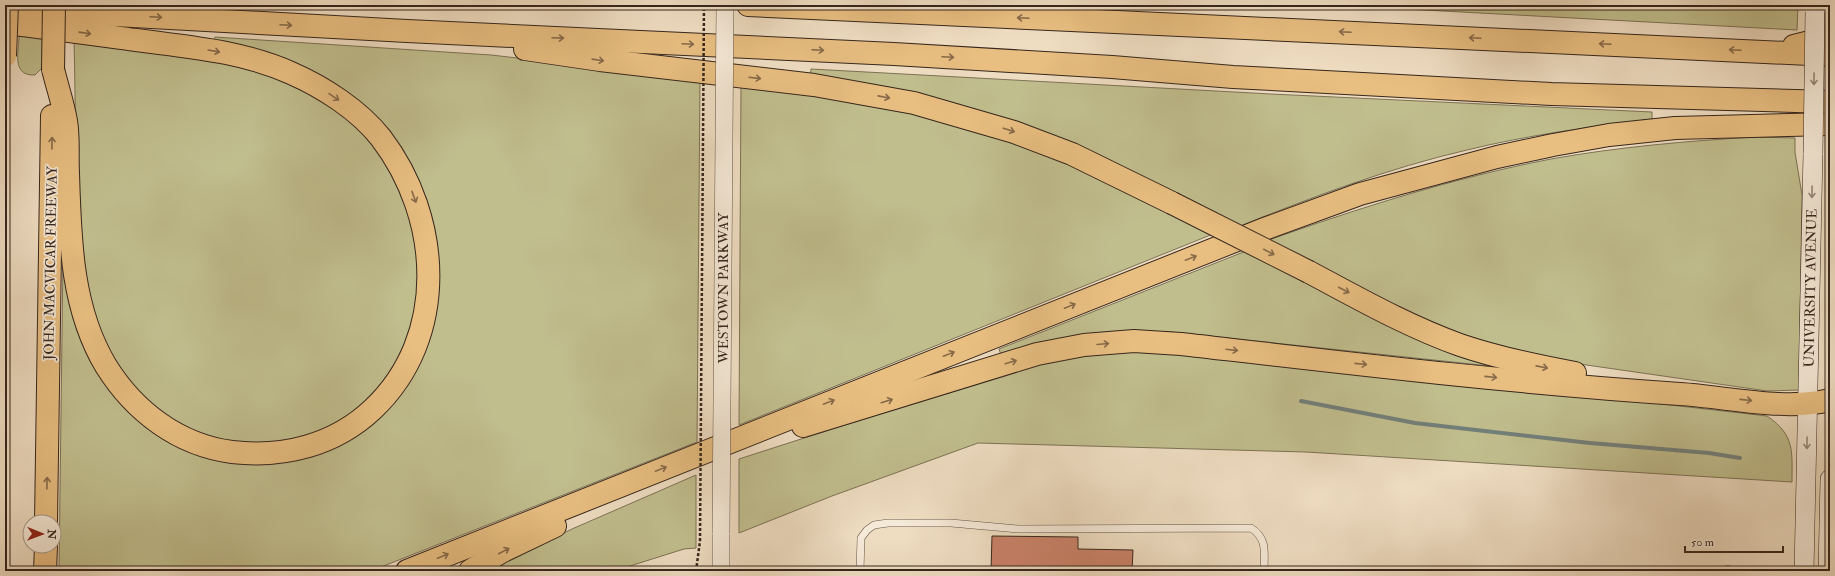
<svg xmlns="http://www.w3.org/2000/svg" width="1835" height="576" font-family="'IM FELL Double Pica',serif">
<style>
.green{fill:#c1be8e;stroke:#7c7255}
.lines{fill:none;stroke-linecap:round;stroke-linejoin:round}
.stream{stroke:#727f7a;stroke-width:4}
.building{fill:#ca8269;stroke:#36261c}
.service-casing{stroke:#645446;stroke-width:8}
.tertiary-casing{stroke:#645446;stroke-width:18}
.secondary-casing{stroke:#36261c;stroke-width:20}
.motorway-casing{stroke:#36261c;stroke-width:24}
.path{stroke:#36261c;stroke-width:2.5;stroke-dasharray:3 2;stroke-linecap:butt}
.service{stroke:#f5e9d7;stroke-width:7}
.tertiary{stroke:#f5e9d7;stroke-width:17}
.secondary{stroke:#f5e9d7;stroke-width:19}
.motorway{stroke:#e8be81;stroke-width:22}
.tertiary-bridge-casing{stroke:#645446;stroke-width:18;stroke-linecap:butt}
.secondary-bridge-casing{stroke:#36261c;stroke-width:20;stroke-linecap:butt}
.motorway-bridge-casing{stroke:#36261c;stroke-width:24;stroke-linecap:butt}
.path-bridge{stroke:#36261c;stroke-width:2.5;stroke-dasharray:3 2;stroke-linecap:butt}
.tertiary-bridge{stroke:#f5e9d7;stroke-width:17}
.secondary-bridge{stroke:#f5e9d7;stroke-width:19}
.motorway-bridge{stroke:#e8be81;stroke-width:22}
.oneway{stroke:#866a49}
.oneway2{stroke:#96887a}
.labels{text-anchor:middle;stroke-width:3.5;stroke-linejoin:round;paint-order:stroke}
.street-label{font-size:14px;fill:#36261c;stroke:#f5e9d7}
</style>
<rect width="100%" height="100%" fill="#efddc2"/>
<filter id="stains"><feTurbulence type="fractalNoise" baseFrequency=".005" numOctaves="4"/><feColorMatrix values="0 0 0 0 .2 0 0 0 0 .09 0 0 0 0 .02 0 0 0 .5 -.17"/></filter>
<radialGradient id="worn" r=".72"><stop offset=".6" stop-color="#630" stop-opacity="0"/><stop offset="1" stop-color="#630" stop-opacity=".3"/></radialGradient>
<g class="green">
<polygon points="1330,5 1798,5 1797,30"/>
<path d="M19 36 42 38V68L35 75C11 76 19 52 19 36Z"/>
<polygon points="215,37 491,55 700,79 697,442 371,571 59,571 63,256 104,376 236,460 379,414 436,282 381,128 212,45"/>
<path d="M74 40C113 46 151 52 190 58 229 64 268 68 303 86 329 100 361 126 378 150 425 214 435 315 386 381 382 388 375 393 369 399 349 418 327 431 300 437 278 442 249 447 227 442 219 440 211 437 203 434 160 420 121 381 103 339 90 308 86 276 82 243 74 176 76 108 74 40Z"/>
<path d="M811 69 1271 94 1652 112V119C1590 127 1528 135 1467 150 1389 168 1312 197 1238 227L1137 178 810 80Z"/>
<polygon points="741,83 843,95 1042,148 1213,234 739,425"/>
<path d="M1755 137 1795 138V152L1802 195 1799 390 1767 391 1545 359 1464 337 1422 319 1266 241C1359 208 1453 178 1551 159 1618 147 1687 141 1755 137Z"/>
<polygon points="1246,251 1421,339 1490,366 1171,332 1121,333 1001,355 999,349"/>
<path d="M1150 350 1557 392 1767 416C1795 435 1792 451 1792 482L1306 452 978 443 832 496 739 533V459L1028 366 1107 352Z"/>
<polygon points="696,475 696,548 684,549 614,571 486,571 572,529"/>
</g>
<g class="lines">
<polyline class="stream" points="1301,401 1415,423 1590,443 1709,453 1740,458"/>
</g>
<polygon class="building" points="992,536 1078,537 1078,549 1133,550 1132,571 991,571"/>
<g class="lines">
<g class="service-casing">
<g id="service">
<path d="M860 571 861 538 867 530 874 525 888 523H951L1019 529 1251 528C1268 539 1264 553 1264 571"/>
<polyline points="1728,571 1728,569"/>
</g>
</g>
<g class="tertiary-casing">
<polyline id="tertiary" points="721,571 721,533"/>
</g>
<g class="secondary-casing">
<g id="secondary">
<polyline points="1804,571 1813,153"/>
<polyline points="1828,571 1830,479"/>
</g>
</g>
<g class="motorway-casing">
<g id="motorway">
<polyline points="748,5 1830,55"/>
<polyline points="5,9 407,31 894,54 1112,67 1233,77 1551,94 1830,102"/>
<path d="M5 23C49 28 92 34 136 40 188 47 242 51 291 73 323 87 359 110 381 138 442 218 449 337 373 409 335 445 284 458 232 452 178 445 134 411 106 366 71 308 70 238 68 173 67 156 69 138 66 121 63 103 57 86 53 69"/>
<polyline points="1794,46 1830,37"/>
<polyline points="525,49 600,60 814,85 914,103 1014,132 1072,154 1172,203"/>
<path d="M1309 272C1358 298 1407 326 1460 345 1498 358 1537 366 1575 373"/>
<path d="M803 426 1037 354 1084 345 1134 341 1181 344C1347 363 1513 383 1680 394 1727 397 1785 411 1830 400"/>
<polyline points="46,522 52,116"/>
<polyline points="45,571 46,546"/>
<polyline points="407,571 1267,228 1360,194 1497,157 1553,145 1609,135 1675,128 1830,124"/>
<polyline points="470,571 501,552 555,526"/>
</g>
</g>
<polyline class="path" points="696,571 700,541"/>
<use href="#service" class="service"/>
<use href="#tertiary" class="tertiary"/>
<use href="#secondary" class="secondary"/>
<use href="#motorway" class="motorway"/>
<g class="tertiary-bridge-casing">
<polyline id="tertiary-bridge" points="721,533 725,5"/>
</g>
<g class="secondary-bridge-casing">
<polyline id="secondary-bridge" points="1813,153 1815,12"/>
</g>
<g class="motorway-bridge-casing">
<g id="motorway-bridge">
<polyline points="5,56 7,5"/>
<polyline points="53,69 54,5"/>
<polyline points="1172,203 1309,272"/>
</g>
</g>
<polyline class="path-bridge" points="700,541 704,5"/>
<use href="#tertiary-bridge" class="tertiary-bridge"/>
<use href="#secondary-bridge" class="secondary-bridge"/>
<use href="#motorway-bridge" class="motorway-bridge"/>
</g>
<defs><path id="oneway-shaft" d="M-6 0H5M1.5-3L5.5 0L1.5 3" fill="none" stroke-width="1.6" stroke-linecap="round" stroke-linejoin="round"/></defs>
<g class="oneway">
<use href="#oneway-shaft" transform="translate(156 17) rotate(3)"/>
<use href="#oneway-shaft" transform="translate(1023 18) rotate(-177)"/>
<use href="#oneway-shaft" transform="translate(286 25) rotate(3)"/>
<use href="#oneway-shaft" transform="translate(1345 32) rotate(-177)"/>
<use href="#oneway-shaft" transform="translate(85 33) rotate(8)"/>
<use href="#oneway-shaft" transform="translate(558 38) rotate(2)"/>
<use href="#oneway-shaft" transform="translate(1475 38) rotate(-177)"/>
<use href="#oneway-shaft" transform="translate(688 44) rotate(3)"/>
<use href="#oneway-shaft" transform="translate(1605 44) rotate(-177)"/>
<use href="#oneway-shaft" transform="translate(818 50) rotate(3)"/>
<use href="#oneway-shaft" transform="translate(1735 50) rotate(-177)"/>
<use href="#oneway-shaft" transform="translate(214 51) rotate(10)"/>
<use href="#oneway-shaft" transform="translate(948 57) rotate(3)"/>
<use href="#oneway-shaft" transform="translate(598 60) rotate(8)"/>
<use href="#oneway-shaft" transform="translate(755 78) rotate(7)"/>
<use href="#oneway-shaft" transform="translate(334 97) rotate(34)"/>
<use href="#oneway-shaft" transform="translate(884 97) rotate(11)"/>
<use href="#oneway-shaft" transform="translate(1009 130) rotate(18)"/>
<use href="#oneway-shaft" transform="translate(52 143) rotate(-89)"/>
<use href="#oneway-shaft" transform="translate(414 197) rotate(70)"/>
<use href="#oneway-shaft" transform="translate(1269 252) rotate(27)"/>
<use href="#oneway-shaft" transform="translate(1191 258) rotate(-22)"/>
<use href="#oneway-shaft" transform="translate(1344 290) rotate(27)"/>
<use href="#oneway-shaft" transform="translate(1070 306) rotate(-22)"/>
<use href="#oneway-shaft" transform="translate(1103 344) rotate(-5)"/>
<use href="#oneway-shaft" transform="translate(1232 350) rotate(7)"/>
<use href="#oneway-shaft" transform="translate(949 354) rotate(-22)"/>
<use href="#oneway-shaft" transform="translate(1011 362) rotate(-17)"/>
<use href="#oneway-shaft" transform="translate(1361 364) rotate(6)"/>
<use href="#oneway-shaft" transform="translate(1542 367) rotate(11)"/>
<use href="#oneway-shaft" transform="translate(1491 377) rotate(6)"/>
<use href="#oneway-shaft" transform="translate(1746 400) rotate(6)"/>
<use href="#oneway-shaft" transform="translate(887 401) rotate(-17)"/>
<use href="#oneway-shaft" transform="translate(829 402) rotate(-22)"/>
<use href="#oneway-shaft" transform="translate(661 469) rotate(-22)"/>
<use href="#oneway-shaft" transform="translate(47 483) rotate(-89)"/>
<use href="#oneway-shaft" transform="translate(504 551) rotate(-28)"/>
<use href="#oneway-shaft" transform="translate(443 556) rotate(-22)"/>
</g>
<g class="oneway2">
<use href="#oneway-shaft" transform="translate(1814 79) rotate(91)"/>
<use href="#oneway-shaft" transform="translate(1812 192) rotate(91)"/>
<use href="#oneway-shaft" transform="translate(1807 443) rotate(91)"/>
</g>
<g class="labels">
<g class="street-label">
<text transform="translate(50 263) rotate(-89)" y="5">JOHN MACVICAR FREEWAY</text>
<text transform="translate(723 288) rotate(-90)" y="5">WESTOWN PARKWAY</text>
<text transform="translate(1810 288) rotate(-89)" y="5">UNIVERSITY AVENUE</text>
</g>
</g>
<rect width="1835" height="576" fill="none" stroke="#efddc2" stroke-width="20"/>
<rect x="6" y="6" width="1823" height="564" fill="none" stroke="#36261c" stroke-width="2"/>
<rect x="10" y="10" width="1815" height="556" fill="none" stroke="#36261c"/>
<g transform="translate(42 534) rotate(91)"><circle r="19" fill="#f5e9d7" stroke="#a99b8c"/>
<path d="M0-3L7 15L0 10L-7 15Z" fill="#8f2418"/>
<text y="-6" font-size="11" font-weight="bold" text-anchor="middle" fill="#36261c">N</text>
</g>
<path d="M1685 546v6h98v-6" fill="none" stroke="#36261c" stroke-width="2"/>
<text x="1691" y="546" font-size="12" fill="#36261c" stroke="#f5e9d7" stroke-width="3" paint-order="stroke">50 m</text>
<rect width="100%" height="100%" filter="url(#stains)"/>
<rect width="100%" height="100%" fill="url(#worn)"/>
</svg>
